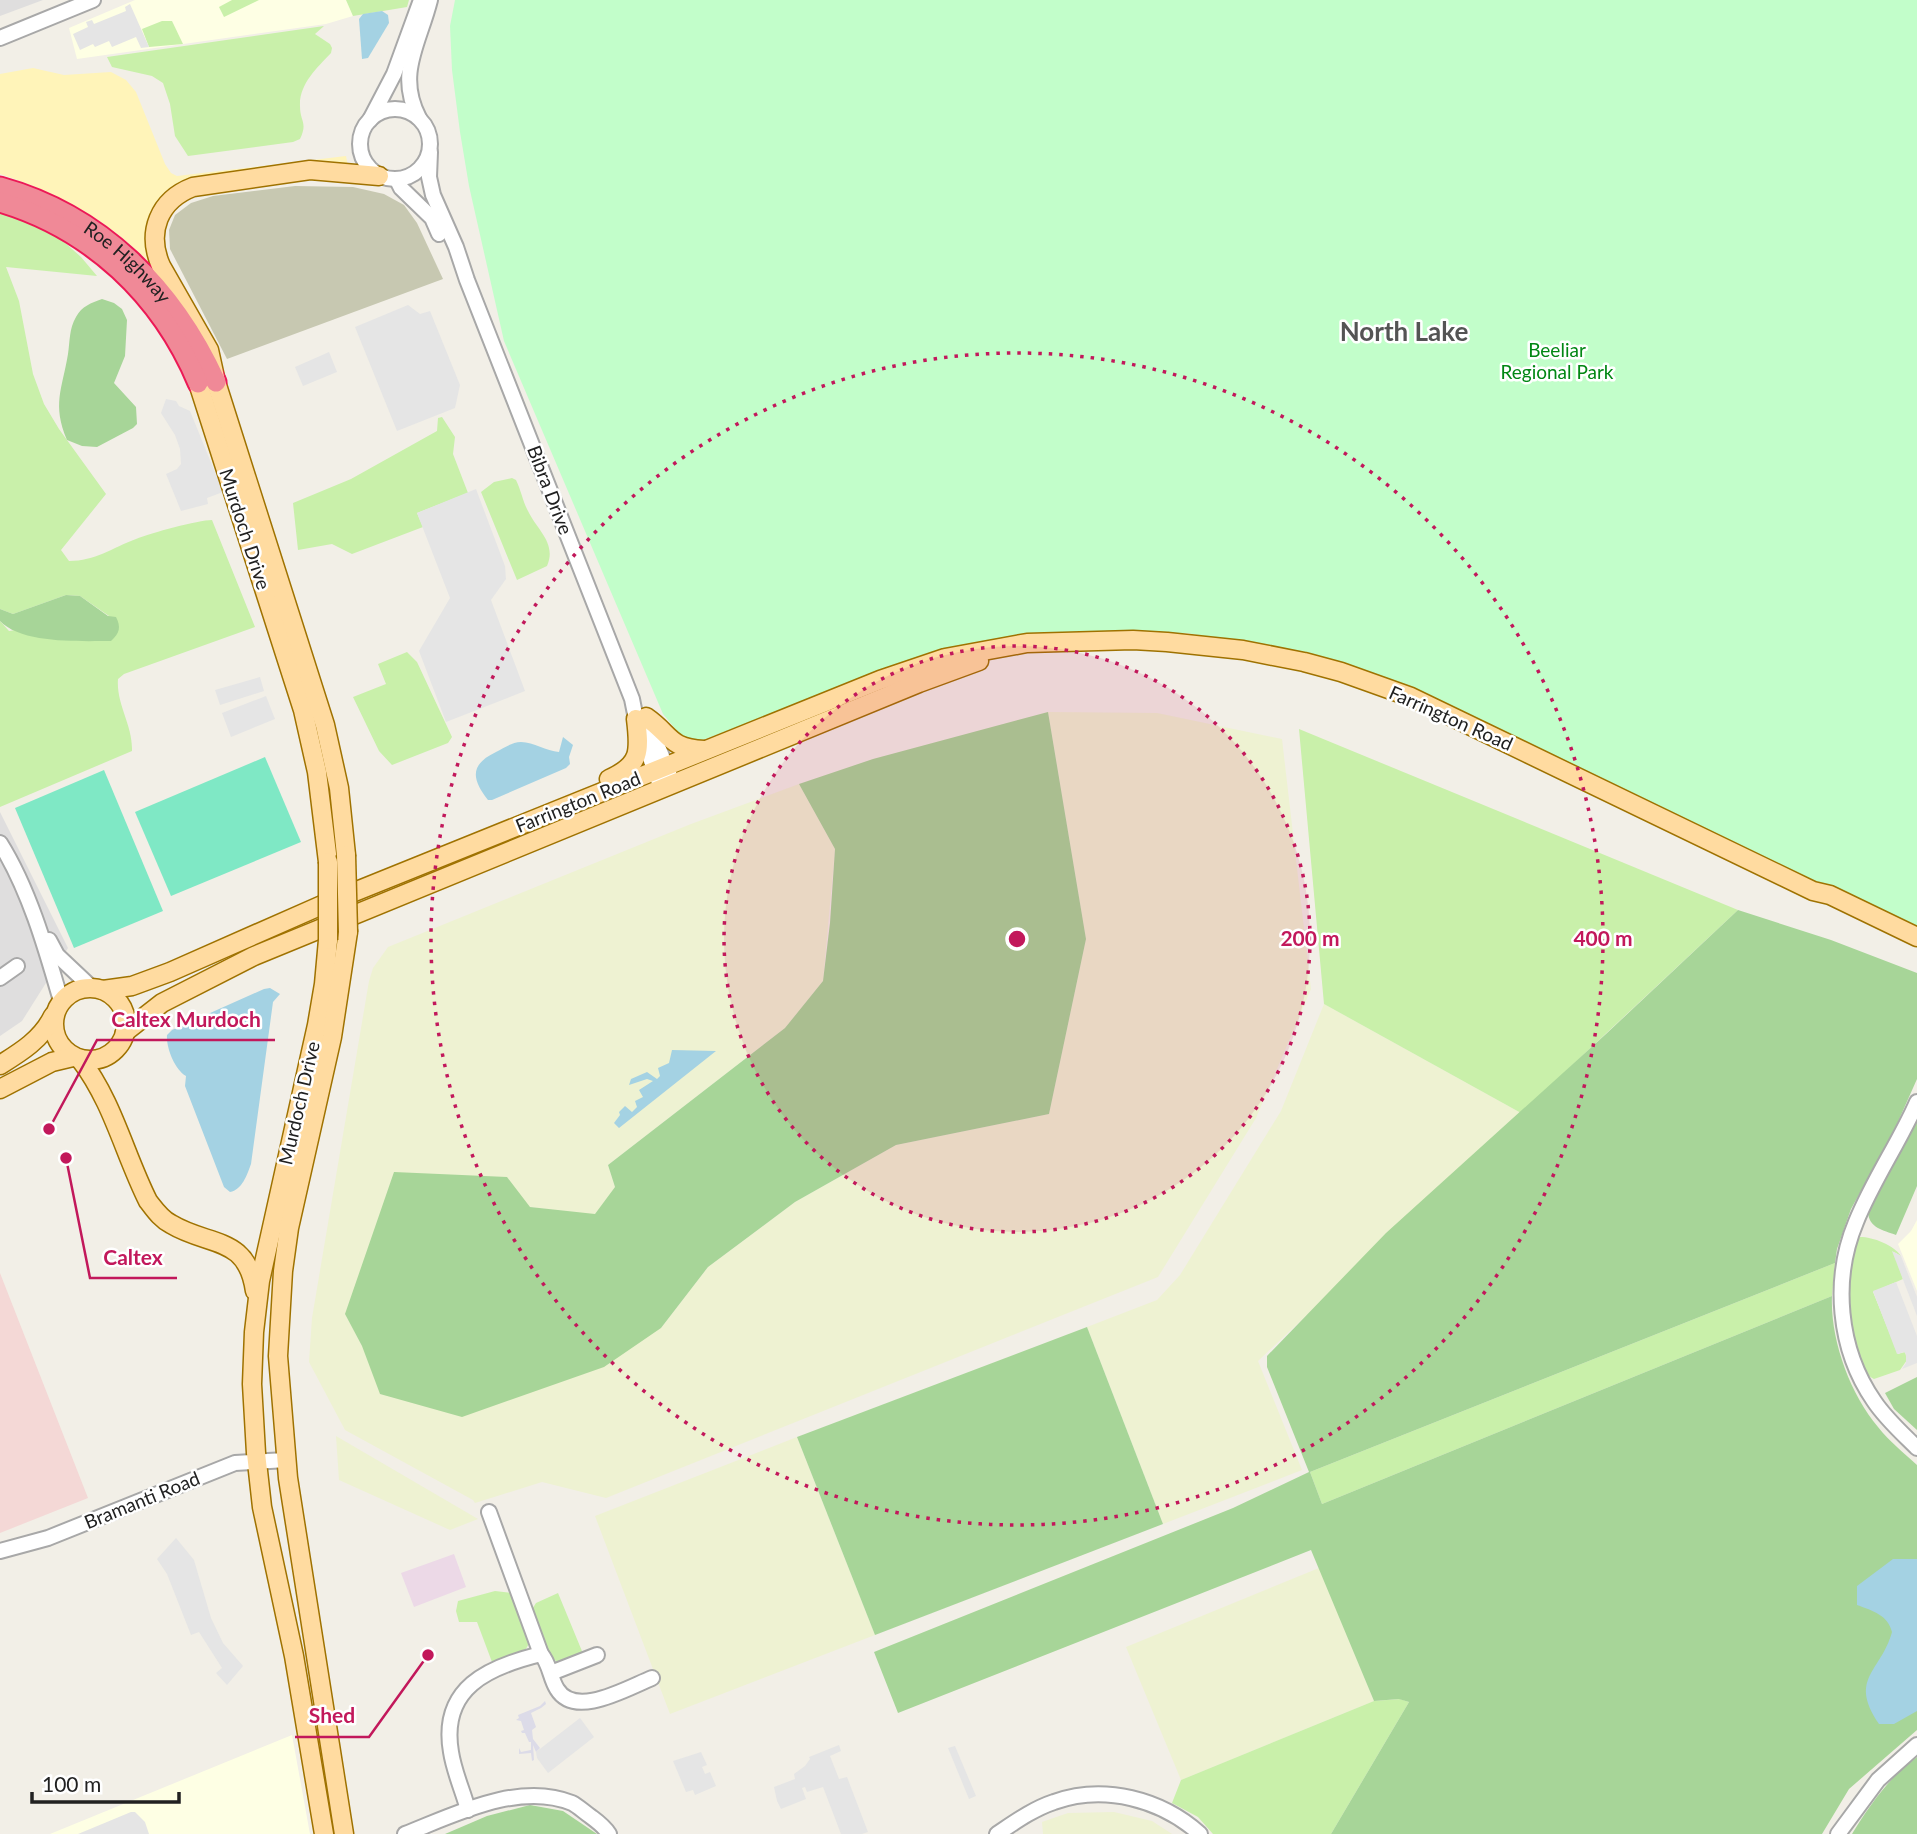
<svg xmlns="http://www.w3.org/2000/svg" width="1917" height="1834" font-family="Lato,sans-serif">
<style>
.residential{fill:#dfdede}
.commercial{fill:#f4d8d6}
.industrial{fill:#ecd9e7}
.education{fill:#feffe4}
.construction{fill:#c7c8b1}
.farmland{fill:#eef2d2}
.grass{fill:#c9f0aa}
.forest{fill:#a7d598}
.sand{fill:#fff4b9}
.park{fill:#c2feca}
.pitch{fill:#7fe8c5}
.parking{fill:#e5e5e5}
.plaza{fill:#dcdbe8}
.water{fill:#a4d2e3}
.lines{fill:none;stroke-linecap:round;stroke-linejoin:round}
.minor-casing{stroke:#a8a8a8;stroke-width:18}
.major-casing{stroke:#9f7200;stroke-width:21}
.highway-casing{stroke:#ec1956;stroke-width:23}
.minor{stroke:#fff;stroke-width:14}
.major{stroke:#ffdba0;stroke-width:18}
.highway{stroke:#f08997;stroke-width:19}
.major-bridge-casing{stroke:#9f7200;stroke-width:21;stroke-linecap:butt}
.major-bridge{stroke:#ffdba0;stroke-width:18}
.ring{fill:none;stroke:#c2185b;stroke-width:3.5;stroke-dasharray:3.5 7}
.labels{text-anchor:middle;stroke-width:5;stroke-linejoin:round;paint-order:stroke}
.street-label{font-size:19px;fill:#212121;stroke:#fff}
.park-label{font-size:19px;fill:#028714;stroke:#fff}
.district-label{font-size:26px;font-weight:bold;fill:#545454;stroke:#fff}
.centre{fill:#c2185b;stroke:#fff;stroke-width:3.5}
.ring-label{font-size:21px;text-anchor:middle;font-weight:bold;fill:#c2185b;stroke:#fff;stroke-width:5;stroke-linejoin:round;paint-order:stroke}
.leader{fill:none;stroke:#c2185b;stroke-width:2.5}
.callout-dot{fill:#c2185b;stroke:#fff;stroke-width:2.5}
.callout-label{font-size:21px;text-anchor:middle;font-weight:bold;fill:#c2185b;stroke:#fff;stroke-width:5;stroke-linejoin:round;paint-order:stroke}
</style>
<rect width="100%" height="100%" fill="#f2efe7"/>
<g class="residential">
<polygon points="0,0 43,0 0,16"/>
<polygon points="0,812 68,948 22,1021 0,1036"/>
</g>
<polygon class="commercial" points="0,1273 88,1498 0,1533"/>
<polygon class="industrial" points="454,1554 466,1587 414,1607 401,1573"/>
<g class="education">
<polygon points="135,0 347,0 353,16 326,24 77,59 69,28"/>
<polygon points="1917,1220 1917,1291 1898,1244 1911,1231"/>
<polygon points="292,1735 310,1834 50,1834"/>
</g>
<polygon class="construction" points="295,186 353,187 384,194 404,205 417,223 443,279 227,359 170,249 169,230 175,215 191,203 213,196"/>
<g class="farmland">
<polygon points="1048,712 1157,713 1282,739 1311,989 1256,1118 1158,1277 606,1498 542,1482 475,1503 473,1500 345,1430 309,1362 312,1318 369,981 373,968 388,947 691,824 799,784 835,849 823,981 785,1028 608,1165 615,1187 595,1215 530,1207 346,1315 362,1346 661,1328 708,1267 795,1202 896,1145 1049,1114 1086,939"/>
<polygon points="1324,1004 1521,1113 1258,1361 1302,1470 1163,1524 1087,1327 1157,1300 1180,1275 1281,1111"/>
<polygon points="336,1436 478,1519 450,1530 339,1480"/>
<polygon points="797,1437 875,1635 670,1714 595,1516"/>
<polygon points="1319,1568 1374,1701 1181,1780 1126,1647"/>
<polygon points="1114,1812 1152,1821 1172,1834 1043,1834 1042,1822 1068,1813"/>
</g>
<g class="grass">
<polygon points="232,0 259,0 224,17 219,7"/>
<polygon points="346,0 409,0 407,7 353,16"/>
<polygon points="162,21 172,21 183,44 149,47 142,29"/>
<path d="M324 26 315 34 330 44 332 48 331 53C317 68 299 84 300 106 300 122 308 122 300 139L293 142 188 156 175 136 170 104 163 83 152 76 112 67 107 57Z"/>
<path d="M0 208 45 225 81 257 97 276 6 267 19 301 33 374 44 404 59 429 106 494 61 550 69 561C95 561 112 548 136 539 151 533 198 520 212 520L255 627 124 674 118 679C116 704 133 725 132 751L0 807V621L9 631 109 616 80 596 66 595 13 614 0 609Z"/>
<polygon points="442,417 455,437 453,454 468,493 417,513 423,527 352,554 332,544 298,550 293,503 351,479 437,431 438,418"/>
<path d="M512 478 516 480C521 490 523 502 528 511 537 530 557 543 547 566L517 580 481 492 494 482Z"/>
<polygon points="407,652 417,662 452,737 448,743 392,765 379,751 353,697 386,684 378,664"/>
<polygon points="1299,729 1738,910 1521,1113 1324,1004"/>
<path d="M1860 1237C1873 1237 1894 1245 1901 1256L1894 1252 1903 1279 1873 1292 1898 1354 1905 1352 1907 1360 1900 1370 1874 1379C1847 1367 1838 1256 1860 1237Z"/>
<polygon points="1835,1263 1832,1296 1322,1504 1310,1472"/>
<polygon points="495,1591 513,1593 530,1642 524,1652 496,1663 492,1662 477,1622 459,1622 456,1611 458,1601"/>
<path d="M558 1593 584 1656 561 1664C543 1655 538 1629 531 1611L536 1603Z"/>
<polygon points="1400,1699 1409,1702 1331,1834 1213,1834 1198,1817 1172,1803 1181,1780 1374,1701"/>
</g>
<g class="forest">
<path d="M102 299 114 303 122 309 127 320 125 356 114 383 136 407 137 424 133 428 97 447 82 446 67 440C52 404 62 390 68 354 70 341 69 329 76 317 82 306 91 303 102 299Z"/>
<path d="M66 595 80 596 108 616 116 617C121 627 120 633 111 641 80 641 22 644 0 621V609L13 614Z"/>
<polygon points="1048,712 1086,939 1049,1114 896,1145 795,1202 708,1267 661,1328 604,1367 462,1417 380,1394 362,1346 345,1314 394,1172 507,1177 530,1207 595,1214 615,1187 608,1165 785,1028 823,981 830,923 835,849 799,784 873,759"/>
<path d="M1738 910 1831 940 1917 973V1079L1893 1133 1851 1209 1837 1249 1835 1263 1310 1472 1322 1504 1832 1296C1830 1339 1850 1394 1878 1427 1889 1441 1904 1453 1917 1465V1730L1849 1789 1822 1834H1331L1409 1702 1399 1699 1374 1701 1311 1550 898 1713 874 1652 1233 1508 1309 1472 1267 1367V1356L1386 1233 1606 1034Z"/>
<path d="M1917 1121V1186L1896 1235C1883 1230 1869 1228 1868 1212Z"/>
<polygon points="1087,1327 1163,1524 875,1635 797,1437"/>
<polygon points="1917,1377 1917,1430 1894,1409 1885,1393"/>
<path d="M1917 1757V1834H1852C1869 1806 1890 1776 1917 1757Z"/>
<polygon points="530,1805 563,1811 597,1834 445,1834 487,1816"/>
</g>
<path class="sand" d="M33 68 64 75 111 72 126 80 136 92 165 164 171 173 177 176 346 156 348 166 175 190 153 266C108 220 61 194 0 174V74Z"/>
<polygon class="park" points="455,0 1917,0 1917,932 1519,740 1420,694 1345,663 1187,633 1042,634 926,655 818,697 689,745 663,714 504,341 469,186 460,132 452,70 450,26"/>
<g class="pitch">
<polygon points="265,757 301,842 171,896 135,812"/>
<polygon points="104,770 163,911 74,948 15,808"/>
</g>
<g class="parking">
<polygon points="130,4 149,47 141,48 136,37 112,47 109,41 95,47 93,44 80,50 73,34 88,27 86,22 92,20 94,24 126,11 125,7"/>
<polygon points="408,305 420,314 430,311 460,385 455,408 397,431 355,327"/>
<polygon points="329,352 337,372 303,386 295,367"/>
<polygon points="166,399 176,401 179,406 190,411 223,492 207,498 208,504 181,511 166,474 177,469 181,464 180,449 175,435 161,413"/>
<polygon points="476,489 505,566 506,579 491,600 525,691 446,722 419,651 450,598 417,513"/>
<polygon points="260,677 264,691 220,705 215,690"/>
<polygon points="266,696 275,719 231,737 222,713"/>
<polygon points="1892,1251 1901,1256 1917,1297 1917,1316"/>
<polygon points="1896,1282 1917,1336 1917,1363 1902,1369 1906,1363 1906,1354 1904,1352 1897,1354 1873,1291"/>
<polygon points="176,1538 194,1560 211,1618 223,1643 243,1666 227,1685 216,1673 222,1668 199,1632 191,1635 167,1574 157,1559"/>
<polygon points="580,1718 594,1737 548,1773 537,1758 536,1752"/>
<polygon points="839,1745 841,1751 830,1756 839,1779 847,1777 868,1832 862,1834 841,1834 823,1787 807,1792 805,1787 802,1788 806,1799 781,1809 777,1801 774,1787 795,1779 794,1774 805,1766 810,1759 809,1757"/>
<polygon points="955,1746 976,1796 969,1799 948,1748"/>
<polygon points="701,1752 707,1765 702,1767 705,1774 710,1772 716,1786 695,1795 693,1790 686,1792 673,1761"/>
<polygon points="131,1812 135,1812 145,1822 149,1834 78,1834"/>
</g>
<polygon class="plaza" points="545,1701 546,1704 541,1708 531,1713 536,1727 532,1730 533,1739 540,1748 536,1752 533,1745 534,1760 532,1761 531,1753 519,1754 519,1748 521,1752 531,1750 531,1742 529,1742 525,1733 522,1733 521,1731 524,1730 521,1721 516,1720 519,1718 518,1715 540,1706"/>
<g class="water">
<polygon points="382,11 388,15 389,23 368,58 362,59 359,19 363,14"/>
<path d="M563 737 573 745 569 757 570 764 566 768 492 800H488C472 779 469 765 496 752 504 748 512 742 521 742 534 742 546 751 559 752Z"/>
<path d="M270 988 280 994 273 1002 251 1164C247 1175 242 1190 230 1192L224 1187 185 1086 186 1076C175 1070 166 1048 167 1035L172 1030 264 989Z"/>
<polygon points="672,1050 716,1051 619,1128 614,1123 620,1115 619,1112 625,1106 632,1112 637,1107 635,1101 643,1097 639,1090 653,1081 647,1079 629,1085 631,1079 647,1072 657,1079 660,1076 658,1068 669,1063"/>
<path d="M1893 1559H1917V1711L1894 1724H1879C1848 1678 1881 1672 1892 1632 1888 1615 1873 1611 1857 1605V1586Z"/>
</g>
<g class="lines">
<g class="minor-casing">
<g id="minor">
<polyline points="0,38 93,0"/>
<circle cx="395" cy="144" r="35"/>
<path d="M419 118C396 74 419 44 430 0"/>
<polyline points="370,120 394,74 421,0"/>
<polyline points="430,152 429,177 433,195 456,247 467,280 632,699 636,719 658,780"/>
<polyline points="397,180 401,188 432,218 439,234"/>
<polyline points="646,717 670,776"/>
<path d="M0 843C29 889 46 949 61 1001"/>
<polyline points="49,940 57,955 92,988"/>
<polyline points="0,978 17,966"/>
<path d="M1917 1102C1899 1143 1873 1180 1856 1222 1832 1279 1838 1349 1874 1401 1886 1419 1902 1433 1917 1448"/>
<polyline points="489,1512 541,1654"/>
<polyline points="0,1551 48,1538 235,1463 286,1460"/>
<polyline points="551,1673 597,1655"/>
<path d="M468 1810C463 1791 454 1772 451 1752 440 1688 488 1667 541 1654 550 1664 550 1678 557 1689 575 1719 627 1688 652 1678"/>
<path d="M405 1834C454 1815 519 1781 572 1803 578 1806 584 1812 590 1816 598 1822 604 1826 609 1834"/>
<path d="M997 1834C1015 1822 1033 1809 1054 1802 1104 1784 1161 1799 1200 1834"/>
<polyline points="1838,1834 1878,1780 1917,1745"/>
</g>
</g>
<g class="major-casing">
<g id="major">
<polyline points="198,383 303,710 317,772 328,862"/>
<path d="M646 717C672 735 668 748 704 750"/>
<path d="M609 779C641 765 640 751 636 719"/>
<path d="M346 855 339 788 325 725 216 382 209 350 161 266C146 232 159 200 193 187L310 170 379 176"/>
<circle cx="90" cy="1024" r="36"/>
<polyline points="103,990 132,986 170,972 322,905 880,680 945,658 1027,643 1133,640 1167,642 1243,650 1304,662 1341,672 1411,697 1813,891 1830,895 1917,937"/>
<polyline points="125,1032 162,1003 254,956 919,683 979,661"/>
<path d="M80 1059C113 1102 124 1153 148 1201 155 1210 161 1219 171 1224 209 1247 247 1235 255 1291"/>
<path d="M0 1065C21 1052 42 1039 53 1016"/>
<polyline points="0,1089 52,1062 73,1057"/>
<polyline points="324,1834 294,1656 262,1507 256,1453 252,1384 254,1332 260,1281 317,1025 324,984 328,940"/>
<polyline points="344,1834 288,1478 278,1356 283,1271 289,1228 332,1037 348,932"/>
</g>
</g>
<g class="highway-casing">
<g id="highway">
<path id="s1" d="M0 187C101 215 173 288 216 382"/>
<path d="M0 202C91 229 161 295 198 383"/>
</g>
</g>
<use href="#minor" class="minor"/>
<use href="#major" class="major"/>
<use href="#highway" class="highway"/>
<g class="major-bridge-casing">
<g id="major-bridge">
<polyline points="346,855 348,932"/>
<polyline points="328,940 328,862"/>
</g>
</g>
<use href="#major-bridge" class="major-bridge"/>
</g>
<circle cx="1017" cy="939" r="293" fill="#c2185b" fill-opacity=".12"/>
<g class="ring">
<circle cx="1017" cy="939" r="293"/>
<circle cx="1017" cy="939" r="586"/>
</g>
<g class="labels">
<g class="street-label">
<text dy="7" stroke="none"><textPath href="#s1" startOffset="150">Roe Highway</textPath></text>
<text transform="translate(550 490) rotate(69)" y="7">Bibra Drive</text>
<text transform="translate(245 529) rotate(72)" y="7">Murdoch Drive</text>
<text transform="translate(1451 718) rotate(24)" y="7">Farrington Road</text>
<text transform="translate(578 802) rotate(-22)" y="7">Farrington Road</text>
<text transform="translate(299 1103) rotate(-77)" y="7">Murdoch Drive</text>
<text transform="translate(142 1500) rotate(-22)" y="7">Bramanti Road</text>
</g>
<g class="park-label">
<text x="1557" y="357">Beeliar<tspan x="1557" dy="22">Regional Park</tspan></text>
</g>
<g class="district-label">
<text x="1404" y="341">North Lake</text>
</g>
</g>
<circle cx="1017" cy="939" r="10" class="centre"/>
<g class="ring-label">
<text x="1310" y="946">200 m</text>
<text x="1603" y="946">400 m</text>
</g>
<path class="leader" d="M49 1129L97 1040H275M66 1158L90 1278H177M428 1655L369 1737H295"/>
<g class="callout-dot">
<circle cx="49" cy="1129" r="7"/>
<circle cx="66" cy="1158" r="7"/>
<circle cx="428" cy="1655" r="7"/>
</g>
<g class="callout-label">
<text x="186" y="1027">Caltex Murdoch</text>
<text x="133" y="1265">Caltex</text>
<text x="332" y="1723">Shed</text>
</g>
<path d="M32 1792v10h147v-10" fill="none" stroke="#212121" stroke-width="3.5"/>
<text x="42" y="1792" font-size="21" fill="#212121" stroke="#ffffff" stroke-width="5" paint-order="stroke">100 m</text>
</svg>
